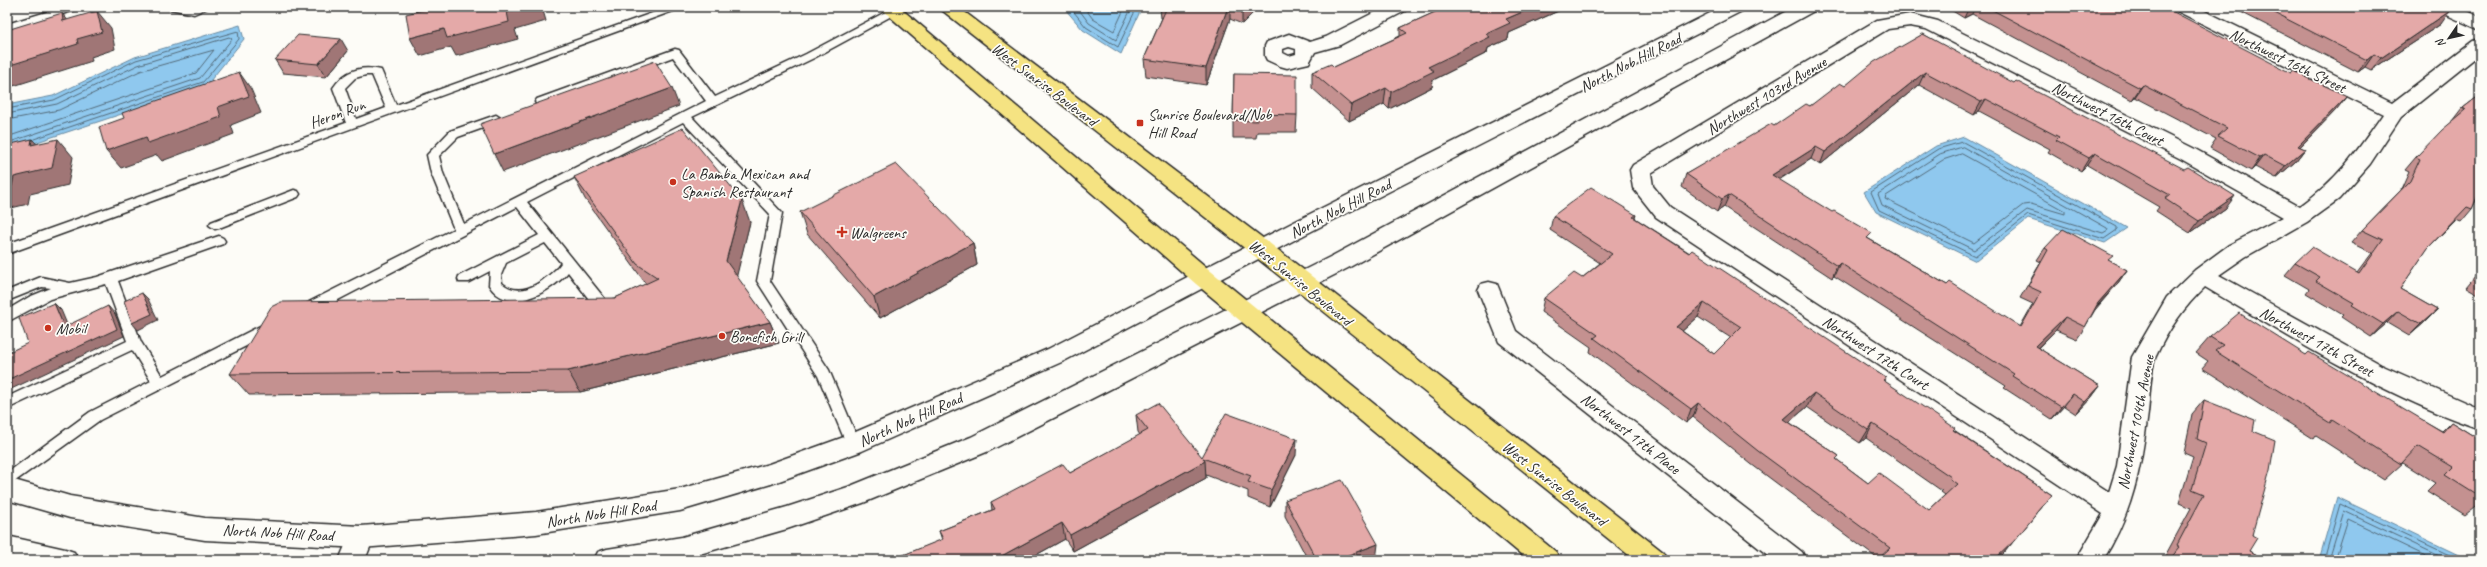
<svg xmlns="http://www.w3.org/2000/svg" width="2487" height="567" font-family="Caveat,sans-serif">
<style>
.water{fill:#8fc8ee;stroke:#6789a0}
.lines{fill:none;stroke-linecap:round;stroke-linejoin:round}
.shore{stroke:#536a79;stroke-width:1}
.service-casing{stroke:#2b2b2b;stroke-width:3}
.minor-casing{stroke:#2b2b2b;stroke-width:3}
.secondary-casing{stroke:#2b2b2b;stroke-width:3}
.trunk-casing{stroke:#2b2b2b;stroke-width:3}
.service{fill:#fdfcf7;fill-rule:evenodd}
.minor{fill:#fdfcf7;fill-rule:evenodd}
.secondary{fill:#fdfcf7;fill-rule:evenodd}
.trunk{fill:#f5e382;fill-rule:evenodd}
.wall{fill:#c49190;stroke:#2b2b2b;fill-rule:evenodd}
.shaded-wall{fill:#a07676;stroke:#2b2b2b}
.building{fill:#e4a9a8;stroke:#2b2b2b;fill-rule:evenodd}
.poi-dot{fill:#c8321e;stroke:#fdfcf7;stroke-width:1.5}
.labels{text-anchor:middle;stroke-width:3.5;stroke-linejoin:round;paint-order:stroke}
.street-label{font-size:16px;fill:#2b2b2b;stroke:#fdfcf7}
.poi-label{font-size:16px;fill:#2b2b2b;stroke:#fdfcf7;text-anchor:start}
</style>
<rect width="100%" height="100%" fill="#fdfcf7"/>
<filter id="ink" filterUnits="userSpaceOnUse"><feTurbulence type="fractalNoise" baseFrequency=".025" numOctaves="2"/><feDisplacementMap in="SourceGraphic" scale="8" xChannelSelector="R" yChannelSelector="G"/><feConvolveMatrix kernelMatrix="1 2 1 2 8 2 1 2 1" color-interpolation-filters="sRGB"/></filter>
<g filter="url(#ink)">
<g class="water">
<polygon points="1071,7 1142,7 1121,54 1083,30 1065,9"/>
<polygon points="240,25 244,39 206,86 7,152 7,105 53,96 135,57"/>
<polygon points="1964,137 2127,228 2105,243 2028,219 1976,261 1876,212 1864,192 1936,146"/>
<polygon points="2337,497 2469,560 2319,560"/>
</g>
<g class="lines">
<g class="shore">
<polyline points="1070,7 1086,27 1118,47 1137,7"/>
<polyline points="1077,7 1089,23 1116,40 1132,7"/>
<polyline points="1084,7 1093,19 1114,31 1125,7"/>
<polyline points="7,109 54,100 136,60 238,31 239,39 203,82 34,139"/>
<polyline points="7,114 57,104 138,65 229,37 232,39 200,78 7,143"/>
<polyline points="7,120 59,110 140,71 214,50 196,73 7,137"/>
<polygon points="1963,142 2117,227 2117,230 2104,239 2028,215 1975,256 1879,210 1871,192 1938,149"/>
<polygon points="1963,147 2107,228 2108,230 2103,233 2027,210 1974,250 1882,205 1878,194 1940,154"/>
<polygon points="1962,154 2065,211 2065,214 2031,204 2023,205 1974,243 1885,199 1886,196 1943,160"/>
<polyline points="2324,560 2340,504 2460,560"/>
<polyline points="2329,560 2344,511 2448,560"/>
<polyline points="2335,560 2348,519 2434,560"/>
</g>
<g class="service-casing">
<g id="service">
<polygon points="63,7 80,7 79,9 7,30 7,24"/>
<polygon points="169,7 210,7 194,14 170,9"/>
<path d="M669 7H684L7 254V244L346 123 333 88C345 70 361 65 381 70L396 105ZM366 75H372L386 108 356 119 345 88 355 78Z"/>
<path d="M893 8 898 11 897 13 814 58 692 117 782 213 770 281 829 370 860 444 858 448 853 450 848 448 818 376 757 281 770 214 683 122 527 202 605 299 607 303 605 307H595L568 272C552 292 507 316 489 285L490 271 469 282H459L458 279 459 276 539 235 517 207 313 313H303L301 309 303 305 454 229 431 173 427 155 450 131 496 115 502 119 500 122 458 137 439 156 443 173 464 224 706 101 673 57 545 105H537L535 102 537 99 675 49 679 50 715 97 806 54ZM545 243 561 263 558 267C544 281 521 300 502 283L501 275 506 263Z"/>
<polygon points="294,190 298,191 300,194 298,197 219,228 215,229 209,225 211,222"/>
<polygon points="219,236 223,238 225,241 223,244 118,281 141,342 162,376 264,324 274,324 276,328 274,332 100,420 7,487 7,473 90,412 151,381 132,350 7,409 7,397 127,341 106,284 50,299 7,322 7,310 29,297 51,288 42,287 7,301 7,291 41,277 70,283 97,277"/>
</g>
</g>
<g class="minor-casing">
<g id="minor">
<path d="M1385 7H1408L1405 11 1340 45 1315 52 1309 63 1287 68 1280 66 1267 60 1265 56V46L1267 42 1289 34 1310 42 1326 37ZM1289 47 1296 49V54L1289 56 1283 53V49Z"/>
<path d="M2174 7H2197L2392 103 2473 41 2480 39V54L2401 117 2370 164 2339 199 2307 222 2245 257 2219 275 2381 365 2480 409V429C2383 396 2293 339 2205 287 2184 307 2168 330 2156 356 2150 370 2150 398 2148 413 2141 468 2133 512 2103 560H2076L2103 514 1656 217 1633 188 1630 170 1633 165 1877 20 1910 14 1938 21 2195 149 2299 207C2338 179 2356 153 2383 114L2177 11ZM1910 26 1926 29 2181 159 2283 217 2229 245 2195 270 2167 297 2132 357 2117 466 2109 492 1670 207 1653 186 1651 173 1888 29Z"/>
<polygon points="2435,7 2459,7 2480,17 2480,30 2438,11"/>
<polygon points="1489,282 1497,284 1516,331 1802,552 1806,560 1774,560 1499,342 1478,290 1481,284"/>
<polygon points="361,526 370,529 374,537 365,560 339,560 352,529"/>
</g>
</g>
<g class="secondary-casing">
<g id="secondary">
<polygon points="1722,7 1745,7 1742,11 1306,234 1064,361 862,451 771,484 680,511 536,534 361,548 205,540 70,518 7,500 7,478 70,496 205,518 361,526 536,512 680,489 769,464 844,437 1048,349 1290,224"/>
<polygon points="1794,7 1817,7 1814,11 1348,268 989,451 863,503 787,529 682,559 594,560 598,552 607,549 682,537 787,507 848,487 971,437 1332,256"/>
<polygon points="7,536 65,549 74,552 78,560 7,558"/>
</g>
</g>
<g class="trunk-casing">
<g id="trunk">
<polygon points="879,7 899,7 1212,272 1556,552 1560,560 1528,560 1196,284"/>
<polygon points="938,7 958,7 1268,242 1663,552 1667,560 1635,560 1252,254"/>
</g>
</g>
<use href="#service" class="service"/>
<use href="#minor" class="minor"/>
<use href="#secondary" class="secondary"/>
<use href="#trunk" class="trunk"/>
</g>
<g class="wall">
<polygon points="1160,7 1259,7 1242,24 1230,19 1206,85 1146,76 1144,59 1162,18 1161,18"/>
<polygon points="1446,7 1567,7 1509,33 1508,39 1488,48 1487,53 1433,80 1432,87 1389,109 1384,104 1349,121 1312,88 1312,72 1334,67 1400,36 1400,28"/>
<polygon points="1946,7 2164,7 2337,109 2300,147 2305,149 2295,162 2276,178 2255,167 2251,171 2210,148 2216,139 2135,97 2132,100 1972,14 1964,18"/>
<polygon points="2231,7 2442,7 2441,24 2371,70 2365,67 2358,72"/>
<polygon points="1923,34 2226,208 2190,233 2156,211 2159,207 2087,165 2081,171 2048,152 2050,149 1979,111 1974,115 1919,85 1820,165 1811,159 1779,180 1869,239 1947,285 2020,327 2033,304 2020,298 2041,262 2037,260 2045,248 2109,261 2127,270 2118,283 2095,310 2085,327 2077,339 2056,330 2038,348 2100,386 2091,398 2076,414 2064,406 2052,419 2004,388 2006,386 1834,276 1832,278 1724,207 1717,212 1682,187 1686,174 1774,126 1845,86"/>
<polygon points="348,51 326,77 283,73 275,60"/>
<polygon points="1234,74 1297,115 1296,132 1257,132 1256,138 1233,138 1233,120"/>
<polygon points="2480,95 2480,193 2478,196 2472,209 2461,222 2456,220 2427,249 2400,289 2437,310 2425,322 2409,336 2387,323 2371,337 2341,317 2343,315 2306,293 2309,289 2285,275 2295,263 2357,273 2372,253 2351,243 2362,230 2401,190 2409,172 2405,170 2416,157 2453,121 2463,108"/>
<polygon points="574,177 750,222 736,276 770,322 779,343 580,392 249,395 230,374 615,298 646,284 585,199"/>
<polygon points="800,212 973,243 977,265 880,318 807,234"/>
<path d="M1636 215 1635 218 1886 378 1884 381 1954 430 2052 495 2003 554 1878 559 1751 464 1693 417 1686 423 1590 352 1591 347 1541 312 1544 298 1582 278 1600 263 1550 230 1553 216ZM1698 317 1731 338 1714 354 1682 331ZM1807 407 1860 443 1866 438 1942 491 1941 492 1945 495 1929 510 1868 483 1836 459 1839 456 1789 422Z"/>
<polygon points="2480,270 2480,295 2466,287"/>
<polygon points="2210,337 2306,355 2442,431 2451,422 2480,440 2480,503 2465,515 2427,491 2435,483 2403,463 2384,480 2316,436 2314,439 2202,368 2208,361 2196,353"/>
<polygon points="2204,400 2253,431 2252,535 2249,551 2265,560 2167,560 2164,558 2191,508 2179,503 2193,457 2184,453 2192,414"/>
<polygon points="1136,415 1202,457 1296,455 1270,507 1248,498 1248,491 1206,475 1206,478 1073,551 1065,539 1027,560 891,560 942,540 939,531 992,510 991,502 1070,473 1140,435 1138,432"/>
<polygon points="1285,500 1376,560 1308,560 1285,516"/>
</g>
<g class="shaded-wall">
<polygon points="526,7 542,7 546,21 515,30 518,39 456,56 451,47 420,56 410,38"/>
<polygon points="1228,7 1230,7 1230,19 1206,85 1206,68"/>
<polygon points="1242,7 1259,7 1242,24"/>
<polygon points="1534,7 1567,7 1509,33 1508,39 1488,48 1487,53 1433,80 1432,87 1389,109 1391,92 1428,67 1506,19"/>
<polygon points="1969,7 1975,7 1972,14 1964,18"/>
<polygon points="97,11 111,28 115,49 91,57 92,61 7,88 7,66 77,39"/>
<polygon points="2450,11 2441,24 2371,70 2381,58"/>
<polygon points="62,13 76,31 63,21"/>
<polygon points="341,39 348,51 326,77 318,64"/>
<polygon points="2374,54 2365,67 2358,72 2367,60"/>
<polygon points="239,72 251,89 261,113 231,125 234,134 162,161 157,155 121,168 106,151 218,107"/>
<polygon points="1925,72 1919,85 1820,165 1825,152"/>
<polygon points="2143,85 2135,97 2132,100 2140,88"/>
<polygon points="672,88 679,106 503,172 494,154"/>
<polygon points="1386,88 1384,104 1349,121 1351,105"/>
<polygon points="2347,96 2337,109 2289,158 2298,146"/>
<polygon points="1986,99 1979,111 1974,115 1981,102"/>
<polygon points="32,139 48,156 31,145"/>
<polygon points="58,139 73,157 68,185 30,194 28,204 7,209 7,187 14,177"/>
<polygon points="1816,147 1811,159 1767,187 1772,175"/>
<polygon points="2305,149 2295,162 2276,178 2285,166"/>
<polygon points="2095,153 2087,165 2081,171 2089,158"/>
<polygon points="2264,155 2255,167 2251,171 2260,158"/>
<polygon points="1729,195 1724,207 1717,212 1722,199"/>
<polygon points="2235,196 2226,208 2190,233 2199,221"/>
<polygon points="742,200 750,222 735,283 726,261"/>
<polygon points="973,243 977,265 880,318 874,297"/>
<polygon points="1840,263 1834,276 1832,278 1837,266"/>
<polygon points="2127,270 2118,283 2089,315 2098,303"/>
<polygon points="142,293 148,299 158,320 138,330 132,323"/>
<polygon points="54,303 61,310 71,334 64,327"/>
<polygon points="1704,303 1698,317 1671,341 1676,327"/>
<polygon points="108,306 115,314 124,336 7,391 7,380"/>
<polygon points="2437,310 2425,322 2409,336 2421,324"/>
<polygon points="2398,311 2387,323 2371,337 2383,324"/>
<polygon points="2065,317 2056,330 2027,358 2035,346"/>
<polygon points="770,322 779,343 580,392 568,371"/>
<polygon points="2100,386 2091,398 2076,414 2085,402"/>
<polygon points="1814,393 1807,407 1777,432 1784,419"/>
<polygon points="2073,394 2064,406 2052,419 2061,407"/>
<polygon points="1698,403 1693,417 1686,423 1691,409"/>
<polygon points="1873,424 1866,438 1860,443 1868,430"/>
<polygon points="1297,439 1296,455 1270,507 1271,490"/>
<polygon points="1205,461 1206,478 1073,551 1070,535"/>
<polygon points="2052,495 2003,554 1998,560 1994,560"/>
<polygon points="1062,523 1065,539 1027,560 996,560 996,559"/>
<polygon points="1378,544 1376,560 1335,560"/>
</g>
<g class="building">
<polygon points="431,7 526,7 507,12 509,22 447,38 444,29 410,38 406,14 431,8"/>
<polygon points="1167,7 1228,7 1206,68 1144,59"/>
<polygon points="1446,7 1534,7 1506,19 1510,23 1486,34 1490,37 1428,67 1434,71 1391,92 1386,88 1351,105 1312,72 1331,64 1334,67 1407,33 1400,28"/>
<polygon points="1987,7 2164,7 2291,73 2293,71 2347,96 2298,146 2305,149 2285,166 2264,155 2260,158 2218,136 2227,128 2143,85 2140,88"/>
<polygon points="2263,7 2441,7 2450,11 2381,58 2374,54 2367,60"/>
<polygon points="97,11 102,32 77,39 78,44 7,66 7,30 62,13 63,21"/>
<polygon points="1923,34 2014,83 2016,81 2072,110 2184,169 2188,167 2235,196 2199,221 2165,199 2170,195 2095,153 2089,158 2056,140 2059,137 1986,99 1981,102 1925,72 1825,152 1816,147 1772,175 1832,212 1834,211 1872,233 1867,238 1947,285 1950,282 2021,327 2041,292 2028,286 2048,250 2045,248 2063,229 2113,256 2108,260 2127,270 2098,303 2085,327 2065,317 2035,346 2100,386 2085,402 2073,394 2061,407 2012,376 2014,374 1840,263 1837,266 1729,195 1722,199 1686,174 1771,124 1774,126 1806,104 1810,106 1840,83 1845,86 1874,62"/>
<polygon points="298,35 341,39 318,64 275,60"/>
<polygon points="655,61 672,88 494,154 480,124"/>
<polygon points="239,72 249,96 218,107 221,117 148,143 146,137 106,151 99,127 124,118 122,113"/>
<polygon points="1234,74 1297,75 1297,115 1256,114 1257,121 1233,120"/>
<polygon points="2480,95 2480,193 2478,195 2472,209 2467,207 2428,248 2400,289 2437,310 2421,324 2398,311 2383,324 2352,305 2354,303 2316,281 2320,277 2295,263 2312,247 2359,274 2383,240 2362,230 2410,181 2420,159 2416,157 2442,130 2466,110 2463,108"/>
<polygon points="683,128 742,200 726,261 770,322 568,371 230,374 271,307 281,302 615,298 658,278 637,264 574,177"/>
<polygon points="32,139 31,145 58,139 52,168 14,177 12,186 7,187 7,145"/>
<polygon points="896,164 973,243 874,297 800,212"/>
<path d="M1591 187 1636 215 1633 217 1689 253 1692 250 1886 378 1883 380 1955 428 1953 430 2052 495 2014 541 1994 560H1877L1890 548 1758 451 1698 403 1691 409 1594 338 1598 335 1544 298 1574 273 1582 278 1612 254 1553 216ZM1704 303 1741 327 1714 354 1676 327ZM1814 393 1868 430 1873 424 1951 477 1950 479 1957 484 1929 510 1879 473 1868 483 1836 459 1839 456 1784 419Z"/>
<polygon points="142,293 152,314 132,323 124,301"/>
<polygon points="54,303 64,327 108,306 117,329 7,380 7,353 28,343 19,318"/>
<polygon points="2239,313 2306,355 2309,352 2443,432 2451,422 2480,440 2480,497 2445,475 2453,467 2418,446 2401,464 2332,420 2330,423 2215,351 2223,345 2210,337"/>
<polygon points="2204,400 2255,420 2253,431 2275,440 2270,470 2252,535 2257,538 2249,551 2265,560 2169,560 2180,547 2177,545 2204,494 2192,489 2206,443 2197,439"/>
<polygon points="1158,403 1202,457 1226,413 1297,439 1271,490 1248,482 1251,476 1203,458 1205,461 1070,535 1062,523 996,559 996,560 891,560 943,539 939,531 995,509 991,502 1063,464 1070,473 1148,430 1136,415"/>
<polygon points="1342,480 1378,544 1335,560 1317,560 1285,500"/>
<polygon points="874,557 875,560 865,560"/>
</g>
</g>
<g class="poi-dot">
<rect x="1136" y="119" width="8" height="8" rx="2"/>
<circle cx="673" cy="182" r="4"/>
<path d="M840 226h4v4h4v4h-4v4h-4v-4h-4v-4h4z"/>
<circle cx="48" cy="328" r="4"/>
<circle cx="722" cy="336" r="4"/>
</g>
<g class="labels">
<g class="street-label">
<text transform="translate(2288 60) rotate(26)" y="6">Northwest 16th Street</text>
<text transform="translate(1630 62) rotate(-27)" y="6">North Nob Hill Road</text>
<text transform="translate(1045 84) rotate(37)" y="6">West Sunrise Boulevard</text>
<text transform="translate(1766 95) rotate(-31)" y="6">Northwest 103rd Avenue</text>
<text transform="translate(337 113) rotate(-20)" y="6">Heron Run</text>
<text transform="translate(2108 113) rotate(27)" y="6">Northwest 16th Court</text>
<text transform="translate(1340 208) rotate(-27)" y="6">North Nob Hill Road</text>
<text transform="translate(1301 282) rotate(39)" y="6">West Sunrise Boulevard</text>
<text transform="translate(2317 341) rotate(29)" y="6">Northwest 17th Street</text>
<text transform="translate(1876 352) rotate(33)" y="6">Northwest 17th Court</text>
<text transform="translate(910 419) rotate(-24)" y="6">North Nob Hill Road</text>
<text transform="translate(2135 422) rotate(-79)" y="6">Northwest 104th Avenue</text>
<text transform="translate(1631 433) rotate(38)" y="6">Northwest 17th Place</text>
<text transform="translate(1555 483) rotate(38)" y="6">West Sunrise Boulevard</text>
<text transform="translate(601 513) rotate(-9)" y="6">North Nob Hill Road</text>
<text transform="translate(278 532) rotate(3)" y="6">North Nob Hill Road</text>
</g>
<g class="poi-label">
<text x="1148" y="120">Sunrise Boulevard/Nob<tspan x="1148" dy="18">Hill Road</tspan></text>
<text x="681" y="179">La Bamba Mexican and<tspan x="681" dy="18">Spanish Restaurant</tspan></text>
<text x="850" y="238">Walgreens</text>
<text x="56" y="334">Mobil</text>
<text x="730" y="342">Bonefish Grill</text>
</g>
</g>
<rect width="2487" height="567" fill="none" stroke="#fdfcf7" stroke-width="24"/>
<rect x="12" y="12" width="2463" height="543" fill="none" stroke="#2b2b2b" stroke-width="1.5" filter="url(#ink)"/>
<g transform="translate(2449 38) rotate(236)" stroke="#fdfcf7" stroke-width="3" paint-order="stroke">
<path d="M0-3L7 15L0 10L-7 15Z" fill="#2b2b2b"/>
<text y="-6" font-size="11" font-weight="bold" text-anchor="middle" fill="#2b2b2b">N</text>
</g>
</svg>
